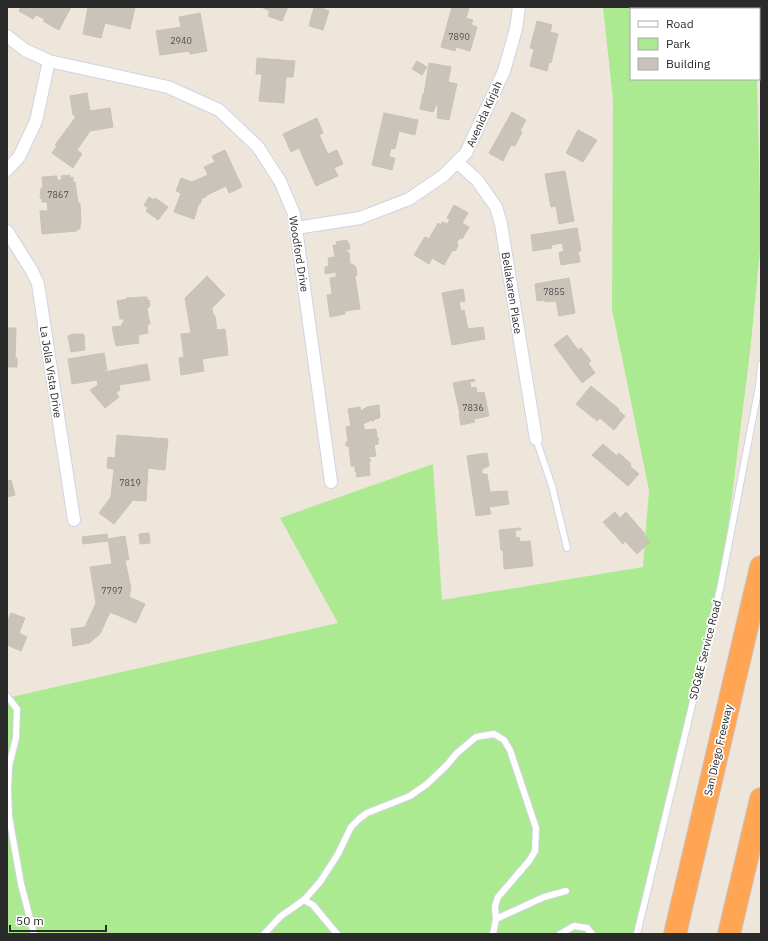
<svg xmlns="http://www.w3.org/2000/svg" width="768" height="941" font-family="'IBM Plex Sans',sans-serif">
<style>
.green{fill:#acea91}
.building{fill:#c9c3ba;stroke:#c9c3b4}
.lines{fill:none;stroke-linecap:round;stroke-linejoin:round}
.service-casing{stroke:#d0d3e5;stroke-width:8}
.minor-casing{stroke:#d0d3e5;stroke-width:14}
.motorway-casing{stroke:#c8c8c8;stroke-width:24}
.service{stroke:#fff;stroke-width:6}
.minor{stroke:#fff;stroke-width:12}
.motorway{stroke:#ffa554;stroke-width:22}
.labels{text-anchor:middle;stroke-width:3.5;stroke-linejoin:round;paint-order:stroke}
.number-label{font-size:9px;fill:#52504e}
.street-label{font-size:11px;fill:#2a2a2a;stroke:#fff}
</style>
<rect width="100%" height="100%" fill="#eee6db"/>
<polygon class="green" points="603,7 751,7 752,9 631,9 631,79 757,79 761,241 750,352 725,553 636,934 7,934 7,698 338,623 280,518 433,464 442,600 643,567 649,490 612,309 613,100"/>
<g class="building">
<polygon points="21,7 71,7 59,30 43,21 45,19 36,15 33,19 19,11"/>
<polygon points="88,7 135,7 130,29 105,23 101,38 83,34"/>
<polygon points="261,7 288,7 282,21 268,16 270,11"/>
<polygon points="314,7 322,8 329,11 323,30 309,26"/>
<polygon points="452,7 469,8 466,18 473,20 471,25 477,27 470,51 456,47 455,51 441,47"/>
<polygon points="200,13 207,51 190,54 189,51 160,55 156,31 181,27 179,17"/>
<polygon points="537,21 552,25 550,32 558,34 551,63 549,62 547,71 530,66 534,49 530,48"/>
<polygon points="257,58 295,61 293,77 286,77 284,103 259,101 262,74 256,74"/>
<polygon points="417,61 427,67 422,75 412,69"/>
<polygon points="429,63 451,67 448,82 457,84 449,120 437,118 438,105 436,105 433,112 420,109 423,94 424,94"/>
<polygon points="87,93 90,111 110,108 113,127 90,131 77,150 82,154 73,168 52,153 57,146 55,145 75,118 75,115 73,115 70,96"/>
<polygon points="512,112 526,120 520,131 522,132 515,146 511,145 503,161 489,153"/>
<polygon points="384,113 418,120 415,135 399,131 395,149 391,148 389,157 395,158 392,170 372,165"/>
<polygon points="317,118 323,133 319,135 328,154 337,150 343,164 334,168 338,176 316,186 299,148 291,152 283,134"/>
<polygon points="578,130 597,140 583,162 566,153"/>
<polygon points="225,150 242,187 229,193 226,186 205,196 206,197 202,198 200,204 199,203 194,219 174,212 181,193 176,191 181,178 192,182 208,175 204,167 215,162 212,156"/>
<polygon points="565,171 574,221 559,224 556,206 551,207 545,174"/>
<polygon points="70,175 70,178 73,177 73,182 75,182 78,203 80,203 81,223 80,223 80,229 77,229 77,231 42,234 40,211 48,211 47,202 42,202 42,199 40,198 41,188 43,188 42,177 57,176 57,180 62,180 61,176"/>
<polygon points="149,197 154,200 155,198 168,207 158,220 146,211 148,208 144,205"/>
<polygon points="454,205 468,213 462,223 469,227 462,239 460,238 457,242 458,245 456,250 452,251 444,265 432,258 429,264 414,255 425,237 429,239 438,223 441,225 442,222 447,224 450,219 447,218"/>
<polygon points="577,228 581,251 578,251 580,262 561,265 559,253 564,251 562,243 551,245 552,248 533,251 531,235"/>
<polygon points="347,240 347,243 349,243 350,249 346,250 346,252 349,252 350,264 352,264 356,267 357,275 355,277 360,309 345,311 345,314 330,317 327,295 332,294 330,278 336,277 336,272 325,274 325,267 329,266 328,258 335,257 333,245 337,245 336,242"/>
<polygon points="207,276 225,295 212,308 213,314 214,316 215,316 217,330 225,329 228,355 202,359 204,371 181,375 179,358 184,357 181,334 191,333 185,298"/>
<polygon points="569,278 575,313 559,316 556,301 545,302 545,300 537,301 535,284"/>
<polygon points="463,289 465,301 459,302 461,311 464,310 468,329 483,327 485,339 452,345 442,293"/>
<polygon points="143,297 147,297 147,300 149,300 150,306 147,309 150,324 147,324 148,333 138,335 139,343 116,346 112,327 122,326 122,323 124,322 124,319 120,319 117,301 127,299 126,298"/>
<polygon points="7,328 16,328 15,358 17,358 17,367 8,367"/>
<polygon points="73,334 82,334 84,335 85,350 71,352 68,336"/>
<polygon points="567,335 578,350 581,348 591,361 588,363 595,373 582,383 554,345"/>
<polygon points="104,353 107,370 104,370 104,372 147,364 150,380 119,385 120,390 116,393 119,397 105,408 90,390 98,385 97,380 72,384 68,359"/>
<polygon points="474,379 475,381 470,382 471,388 476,387 477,393 484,392 489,416 474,419 475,422 461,425 459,414 460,414 453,383"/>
<polygon points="591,386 619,409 618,410 625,416 614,430 600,418 597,421 576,404"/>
<polygon points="379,405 380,416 379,418 373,420 373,422 371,420 363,424 364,427 364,430 376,429 377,437 379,439 378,441 378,444 374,445 376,456 368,457 371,460 369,463 370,475 357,477 356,471 355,472 355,466 351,466 349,446 346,446 346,442 348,441 346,427 351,426 348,409 360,407 361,411 367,407"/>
<polygon points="117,435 168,439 165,470 148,468 146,501 133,500 114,524 99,513 111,497 114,469 107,468 108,457 115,458"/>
<polygon points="603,444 617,456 619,453 631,464 630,466 639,474 628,486 592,455"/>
<polygon points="487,453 489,466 482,469 482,474 487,474 490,492 507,491 509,504 489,507 491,514 476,516 467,456"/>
<polygon points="11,480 15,495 7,497 7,481"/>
<polygon points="615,512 620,518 626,512 645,534 644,535 650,542 637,554 625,541 623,544 603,522"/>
<polygon points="520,528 521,530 515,530 516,538 519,537 520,542 530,541 533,566 504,569 503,550 501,550 499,530"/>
<polygon points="149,533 150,543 140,544 139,534"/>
<polygon points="107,534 108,541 83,544 82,537"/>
<polygon points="125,536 129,560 125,560 131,589 129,597 145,604 136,623 110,612 100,634 89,643 73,646 71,629 85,627 96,603 90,567 112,564 108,539"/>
<polygon points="11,613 25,618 19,633 27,637 21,651 7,645 7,622"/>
</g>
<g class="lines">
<g class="service-casing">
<g id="service">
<polyline points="536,439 552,486 567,548"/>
<polyline points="7,696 17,709 16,738 9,766 8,790 9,816 21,884 34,934"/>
<polyline points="264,934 281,916 304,900"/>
<polyline points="337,934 313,905 304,900 320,882 338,854 351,827 359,819 367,813 410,796 427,784 446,766 457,753 476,737 494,734 504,740 510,750 536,828 535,851 529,861 498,897 495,906 496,919"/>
<polyline points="493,934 496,919 544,897 566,891"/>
<polyline points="560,934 574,926 587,928 592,934"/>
<polyline points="637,934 720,589 759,386 761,364"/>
</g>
</g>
<g class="minor-casing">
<g id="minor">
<polyline points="7,36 25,50 49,61 168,87 219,110 258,147 280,181 294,214 331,482"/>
<polyline points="457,162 477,180 496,207 501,224 536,439"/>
<polyline points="7,170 19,157 36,121 49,61"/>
<polyline points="296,228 360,218 409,199 443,176 466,153 504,71 516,29 519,7"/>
<polyline points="7,231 32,271 38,284 74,520"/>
</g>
</g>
<g class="motorway-casing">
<g id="motorway">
<polyline points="675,934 761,567"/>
<polyline points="729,934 761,799"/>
</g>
</g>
<use href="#service" class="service"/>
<use href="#minor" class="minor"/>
<use href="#motorway" class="motorway"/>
</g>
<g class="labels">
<g class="number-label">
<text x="459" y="40">7890</text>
<text x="181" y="44">2940</text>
<text x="58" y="198">7867</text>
<text x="554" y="295">7855</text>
<text x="473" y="411">7836</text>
<text x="130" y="486">7819</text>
<text x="112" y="594">7797</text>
</g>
<g class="street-label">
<text transform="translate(484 114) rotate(-66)" y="4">Avenida Kirjah</text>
<text transform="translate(299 254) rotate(81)" y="4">Woodford Drive</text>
<text transform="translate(512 293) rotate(81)" y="4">Bellakaren Place</text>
<text transform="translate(51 372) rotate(81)" y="4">La Jolla Vista Drive</text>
<text transform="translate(705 650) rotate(-76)" y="4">SDG&amp;E Service Road</text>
<text transform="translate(718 750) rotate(-77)" y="4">San Diego Freeway</text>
</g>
</g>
<rect width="768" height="941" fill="none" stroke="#2a2a2a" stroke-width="16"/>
<rect x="630" y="8" width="130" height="72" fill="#ffffff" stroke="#aaaaaa"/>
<rect x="638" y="21" width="20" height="6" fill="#ffffff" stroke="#aaaaaa"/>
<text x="666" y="28" font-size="12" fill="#2a2a2a">Road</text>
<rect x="638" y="38" width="20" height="12" fill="#acea91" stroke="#aaaaaa"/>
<text x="666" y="48" font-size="12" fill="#2a2a2a">Park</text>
<rect x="638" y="58" width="20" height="12" fill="#c9c3ba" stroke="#aaaaaa"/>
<text x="666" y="68" font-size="12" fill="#2a2a2a">Building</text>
<path d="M10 925v6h96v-6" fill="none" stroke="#2a2a2a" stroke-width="2"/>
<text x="16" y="925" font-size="12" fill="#2a2a2a" stroke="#ffffff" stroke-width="3" paint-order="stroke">50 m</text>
</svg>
